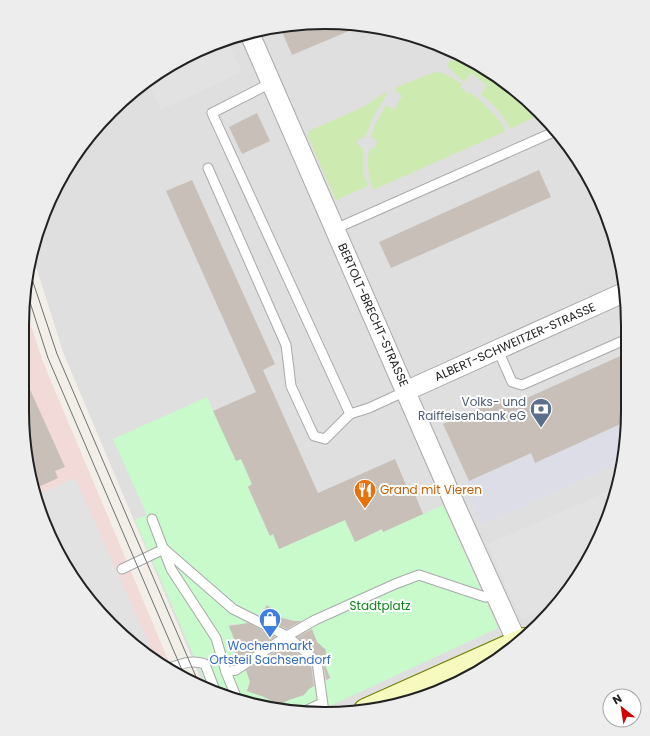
<svg xmlns="http://www.w3.org/2000/svg" width="650" height="736" font-family="Poppins,sans-serif">
<style>
.residential{fill:#e0dfdf}
.commercial{fill:#f2dad9}
.grass{fill:#cdebb0}
.park{fill:#c8facc;fill-rule:evenodd}
.parking{fill:#e2e2e2}
.plaza{fill:#dddde8}
.building{fill:#c7bfb8}
.lines{fill:none;stroke-linecap:round;stroke-linejoin:round}
.service-casing{stroke:#a9a9a9;stroke-width:11}
.minor-casing{stroke:#a9a9a9;stroke-width:21}
.secondary-casing{stroke:#707d05;stroke-width:24}
.service{stroke:#fff;stroke-width:9}
.minor{stroke:#fff;stroke-width:19}
.secondary{stroke:#f7fabf;stroke-width:22}
.tram{stroke:#707070;stroke-width:1}
.labels{text-anchor:middle;stroke-width:4;stroke-linejoin:round;paint-order:stroke}
.street-label{font-size:12px;fill:#222;stroke:#fff}
.service-label{font-size:12px;fill:#4e5e75;stroke:#fff;text-anchor:end}
.food-label{font-size:12px;fill:#c56008;stroke:#fff;text-anchor:start}
.park-label{font-size:12px;fill:#0c8416;stroke:#fff}
.shop-label{font-size:12px;fill:#366cbe;stroke:#fff}
.rim{fill:none;stroke:#222;stroke-width:2}
</style>
<rect width="100%" height="100%" fill="#f2efe9"/>
<polygon class="residential" points="305,23 364,25 422,38 476,62 525,97 565,140 597,191 618,246 627,305 627,431 618,490 597,545 566,595 539,623 336,713 266,708 205,689 63,352 32,254 63,173 97,125 141,84 191,53 246,32"/>
<polygon class="commercial" points="26,310 43,362 172,669 141,652 97,611 53,545 32,489 22,411"/>
<g class="grass">
<path d="M460 55C490 69 518 90 541 114L510 129C504 116 493 103 481 95L487 85 471 73 464 82 449 68 447 65 449 62Z"/>
<path d="M440 72 451 77 462 84 460 87 468 94 470 92C484 104 498 116 506 131L373 190C368 176 367 165 369 149L375 148 377 143 376 139 371 138 374 127 386 105 394 110 402 96 395 90 397 87 432 73Z"/>
<polygon points="386,92 387,94 374,115 365,137 360,138 358,141 358,145 363,148 363,173 368,186 336,200 308,137 309,131 365,106"/>
</g>
<path class="park" d="M207 397 236 461 241 459 252 484 248 487 269 535 273 534 280 549 333 525 339 506 355 542 382 529 384 532 443 505 498 628 317 712 266 708 209 691 135 520 147 515 113 439ZM266 606C282 618 289 624 309 619L313 633 317 642 326 652C324 661 324 670 331 677L330 679 309 689 251 692 246 691C255 678 243 665 234 655L236 644 229 626 230 624C247 627 257 620 266 606Z"/>
<g class="parking">
<polygon points="227,40 242,72 161,110 147,81 179,61"/>
<polygon points="75,478 153,653 148,656 141,652 97,611 53,545 35,496"/>
<polygon points="618,487 597,545 566,595 558,604 522,620 488,544"/>
</g>
<polygon class="plaza" points="627,421 627,431 622,462 482,525 463,484 518,459 517,454 529,449 535,463"/>
<g class="building">
<polygon points="305,23 363,25 292,55 280,27"/>
<polygon points="257,113 270,141 242,154 229,127"/>
<polygon points="539,170 551,197 391,268 379,242"/>
<polygon points="192,180 275,364 263,370 318,493 395,459 410,494 414,492 423,514 383,532 382,529 355,542 345,520 279,549 273,534 270,536 248,487 252,484 241,459 236,461 213,411 256,392 166,191"/>
<polygon points="627,353 627,421 535,463 531,453 469,481 443,424 505,397 509,406"/>
<polygon points="23,374 65,467 55,471 58,478 32,490 22,411"/>
<polygon points="267,605 282,618 294,621 301,621 287,629 260,616"/>
<polygon points="248,623 275,637 239,661 234,655 236,644 229,626"/>
<polygon points="312,629 317,642 326,650 325,665 330,678 326,680 323,661 321,658 297,637"/>
<polygon points="287,644 311,665 314,686 309,689 304,695 289,700 279,705 264,697 247,691 250,682 246,670"/>
</g>
<g class="lines">
<g class="service-casing">
<g id="service">
<polyline points="271,83 212,113 350,414 369,408 406,391"/>
<polyline points="208,168 286,345 291,386 314,436 325,439 350,414"/>
<polyline points="335,229 556,131"/>
<polyline points="498,350 512,382 522,385 627,339"/>
<polyline points="152,519 171,569 216,638 226,672 237,699"/>
<polyline points="164,549 233,609 287,636 236,670 226,672"/>
<polyline points="122,569 164,549"/>
<path d="M169 668C182 664 191 659 205 664L216 693"/>
<polyline points="305,711 322,703"/>
<polyline points="324,712 317,662 287,636 315,620 395,584 419,575 485,597 496,596"/>
</g>
</g>
<g class="minor-casing">
<g id="minor">
<polyline points="249,32 455,505 517,642"/>
<polyline points="406,391 625,292"/>
</g>
</g>
<g class="secondary-casing">
<polyline id="secondary" points="365,710 524,639"/>
</g>
<use href="#service" class="service"/>
<use href="#minor" class="minor"/>
<use href="#secondary" class="secondary"/>
<g class="tram">
<polyline points="28,267 57,354 200,686"/>
<polyline points="27,293 48,358 185,677"/>
</g>
</g>
<defs>
<g id="bank-pin" transform="scale(1.15)"><path d="M0 17L-7.5 6A9.5 9.5 0 1 1 7.5 6Z" fill="#5c6f8a" stroke="#fff"/><path d="M-6-4H6V4H-6ZM0-2.3a2.3 2.3 0 1 0 0 4.6a2.3 2.3 0 1 0 0-4.6Z" fill="#fff"/></g>
<g id="restaurant-pin" transform="scale(1.15)"><path d="M0 17L-7.5 6A9.5 9.5 0 1 1 7.5 6Z" fill="#e8710a" stroke="#fff"/><path d="M-5-6h1v4h1v-4h1v4h1v-4h1v5L-1.5 .5V6h-2V.5L-5-1ZM5-6V6H3V1.5H1.5Q1.5-4 5-6Z" fill="#fff"/></g>
<g id="shop-pin" transform="scale(1.15)"><path d="M0 17L-7.5 6A9.5 9.5 0 1 1 7.5 6Z" fill="#3f7fe0" stroke="#fff"/><path d="M-5-2.5h2.3a2.7 3.5 0 0 1 5.4 0H5L5.5 6h-11ZM-1.5-2.5h3a1.5 2.3 0 0 0-3 0Z" fill="#fff"/></g>
</defs>
<g fill-rule="evenodd">
<use href="#bank-pin" x="541" y="409"/>
<use href="#restaurant-pin" x="365" y="490"/>
<use href="#shop-pin" x="270" y="619"/>
</g>
<g class="labels">
<g class="street-label">
<text transform="translate(373 315) rotate(66)" y="4">BERTOLT-BRECHT-STRASSE</text>
<text transform="translate(515 342) rotate(-24)" y="4">ALBERT-SCHWEITZER-STRASSE</text>
</g>
<g class="service-label">
<text x="526" y="406">Volks- und<tspan x="526" dy="14">Raiffeisenbank eG</tspan></text>
</g>
<g class="food-label">
<text x="380" y="494">Grand mit Vieren</text>
</g>
<g class="park-label">
<text x="380" y="610">Stadtplatz</text>
</g>
<g class="shop-label">
<text x="270" y="650">Wochenmarkt<tspan x="270" dy="14">Ortsteil Sachsendorf</tspan></text>
</g>
</g>
<path d="M0 0H650V736H0ZM325 29H325A296 296 0 0 1 621 325V411A296 296 0 0 1 325 707H325A296 296 0 0 1 29 411V325A296 296 0 0 1 325 29Z" fill="#ededed" fill-rule="evenodd"/>
<path class="rim" d="M325 29H325A296 296 0 0 1 621 325V411A296 296 0 0 1 325 707H325A296 296 0 0 1 29 411V325A296 296 0 0 1 325 29Z"/>
<g transform="translate(622 708) rotate(330)"><circle r="19" fill="#ffffff" stroke="#a7a7a7"/>
<path d="M0-3L7 15L0 10L-7 15Z" fill="#d40000"/>
<text y="-6" font-size="11" font-weight="bold" text-anchor="middle" fill="#222222">N</text>
</g>
</svg>
